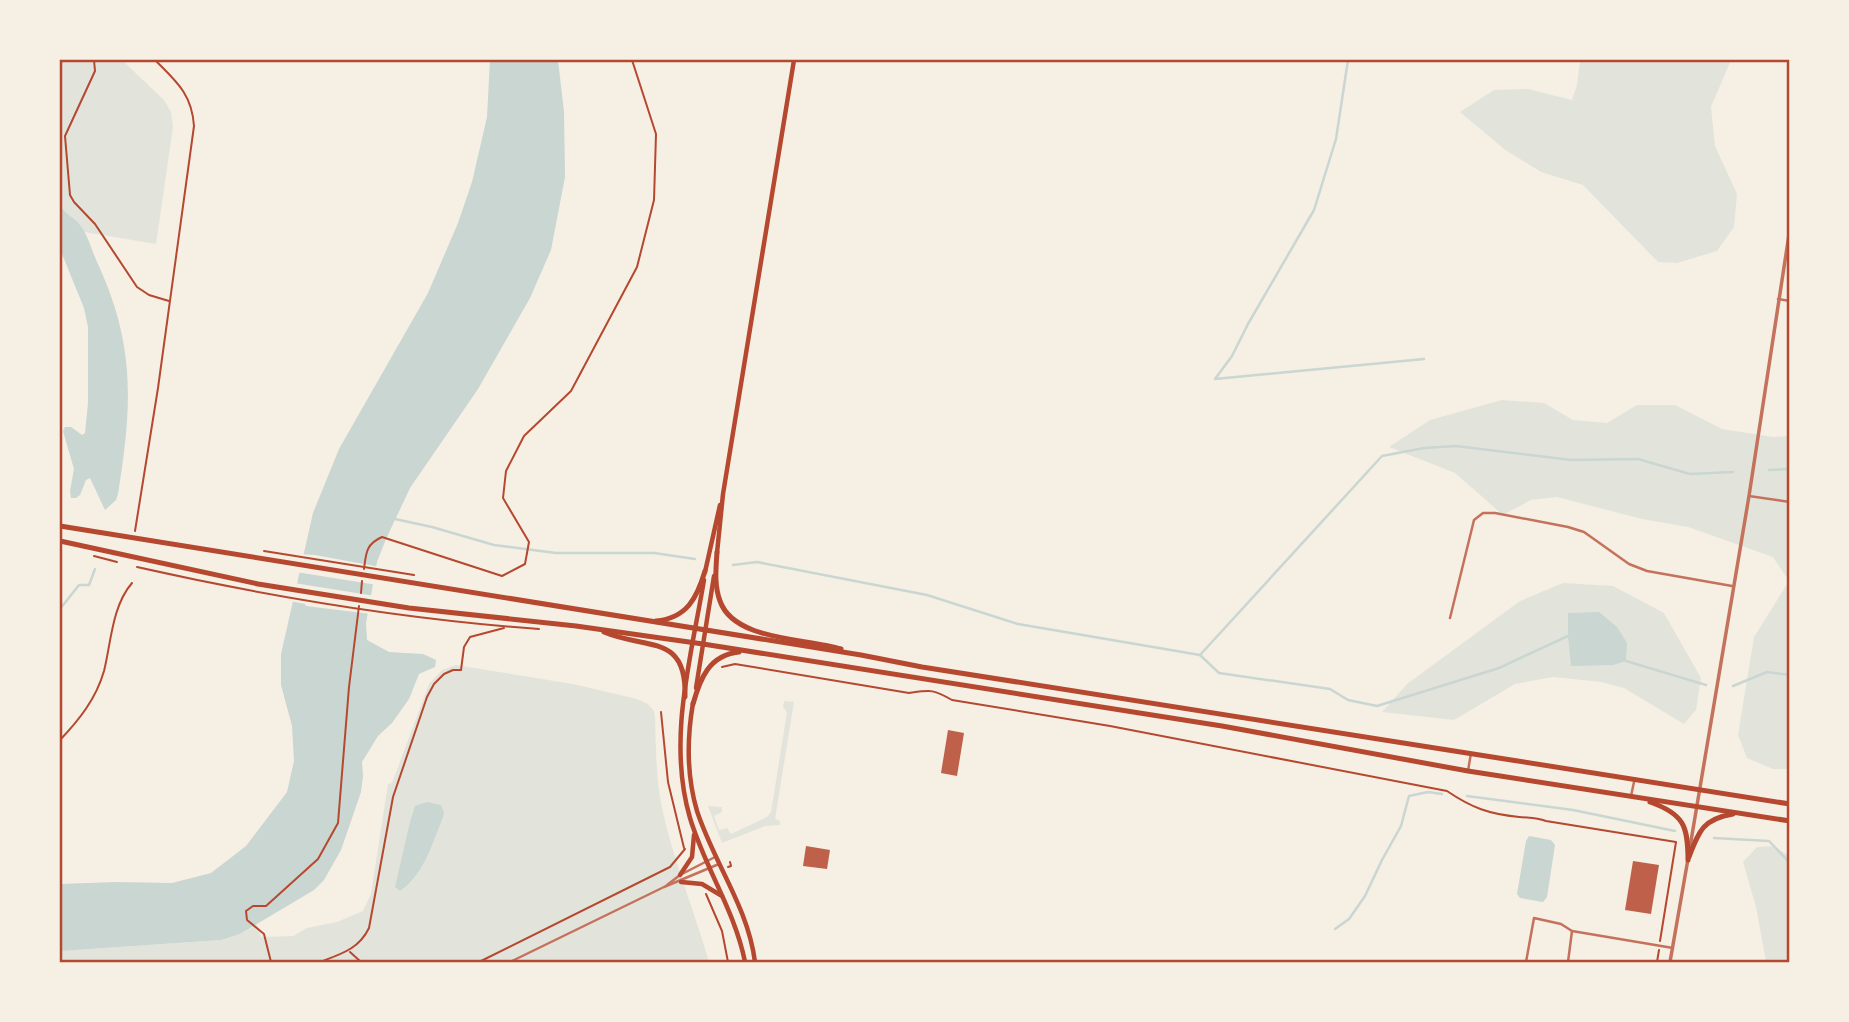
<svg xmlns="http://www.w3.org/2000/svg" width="1849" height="1022" font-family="'Noto Sans',sans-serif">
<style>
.green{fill:#e2e4dc}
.water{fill:#c9d6d2}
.pier{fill:#f6efe4}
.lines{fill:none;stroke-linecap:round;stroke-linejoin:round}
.stream{stroke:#c9d6d2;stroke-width:2.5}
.building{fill:#bf614a}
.path{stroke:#b5482f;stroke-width:2}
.minor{stroke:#c5725c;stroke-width:2.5}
.tertiary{stroke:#c5725c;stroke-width:3.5}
.secondary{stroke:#b5482f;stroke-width:4.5}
.primary{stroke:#b5482f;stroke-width:5}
.neatline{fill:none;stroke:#b5482f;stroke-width:2.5}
</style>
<rect width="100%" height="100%" fill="#f6efe4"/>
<g class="green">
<polygon points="60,60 122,60 164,100 171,112 173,127 156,244 60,228"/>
<polygon points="1580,60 1731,60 1711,107 1715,146 1737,194 1734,227 1717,251 1677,263 1658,262 1583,185 1541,172 1504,149 1460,112 1494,90 1528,89 1572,100 1577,85"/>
<polygon points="1502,400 1544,403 1573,420 1607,423 1637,405 1675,405 1722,429 1773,437 1789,436 1789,769 1773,769 1747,758 1738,735 1754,637 1789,581 1773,557 1688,527 1642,519 1557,497 1531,500 1503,515 1455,473 1389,447 1430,420"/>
<polygon points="1563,583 1613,586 1664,613 1701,678 1696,710 1684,724 1624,688 1601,682 1553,677 1515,684 1454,720 1382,712 1407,684 1520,601"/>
<path d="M456 665 573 684 637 699 648 704 654 711 655 717C656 746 656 775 661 803 672 857 694 909 709 962H60V951L221 940 240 934 257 925 261 937 293 936 307 928 337 922 363 911 371 894 388 784 392 783 429 684 442 670Z"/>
<polygon points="784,701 794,702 775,819 780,821 780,825 765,826 722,843 708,806 722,807 722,812 714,816 719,830 727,828 731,834 767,817 771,812 787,712 783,707"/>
<polygon points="1774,846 1789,856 1789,962 1766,962 1756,907 1743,862 1757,847"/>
</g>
<g class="water">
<polygon points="490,60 558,60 564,112 565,177 551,250 530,298 478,389 410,488 386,539 377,562 366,623 367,640 389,652 423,654 436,660 435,667 419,674 409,699 392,723 378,736 362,762 363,776 361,792 341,850 324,880 314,890 240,934 221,940 60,951 60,884 116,882 172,883 211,873 246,846 287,792 294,761 292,726 281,685 281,654 313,513 339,449 428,293 458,223 472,182 487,117"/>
<path d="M60 206C66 215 76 218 82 228 89 238 92 251 97 262 136 346 132 405 118 494L116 500 105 510 90 478 86 480 80 495 76 498H71L70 491 74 469 63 431 65 427H71L82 435 85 433 88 403V327L84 308 60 249Z"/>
<polygon points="1599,612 1617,627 1627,643 1626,661 1613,665 1571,666 1568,636 1568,613"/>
<path d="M427 802 441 805 444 813 442 820C431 846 424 874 400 891L395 887 410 822 415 806Z"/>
<polygon points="1529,836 1551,840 1555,845 1547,897 1543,902 1520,898 1517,894 1526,841"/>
</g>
<g class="pier">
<polygon points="299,554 315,555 380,567 377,585 296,572"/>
<polygon points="294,583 375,596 371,614 306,606 305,604 290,601"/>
</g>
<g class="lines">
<g class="stream">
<polyline points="1348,60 1336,139 1314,210 1248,324 1232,356 1215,379 1424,359"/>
<polyline points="1769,470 1790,469"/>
<polyline points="395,519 432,527 494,545 556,553 654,553 695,559"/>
<polyline points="733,565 757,562 927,595 1018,624 1200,655 1219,673 1330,689 1348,700 1377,706 1499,668 1568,636"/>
<polyline points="60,609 79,585 89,585 95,569"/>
<polyline points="1200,655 1382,456 1424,448 1456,446 1571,460 1638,459 1690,474 1733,472"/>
<polyline points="1626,661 1706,685"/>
<polyline points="1733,686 1767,672 1790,675"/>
<polyline points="1467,796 1573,810 1675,831"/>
<polyline points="1714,838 1769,841 1790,863"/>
<polyline points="1335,929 1349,919 1365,896 1382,860 1401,826 1409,796 1428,792 1442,794"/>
</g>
</g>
<g class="building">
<polygon points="948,730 964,733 957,776 941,773"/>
<polygon points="806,846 830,850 827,869 803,866"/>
<polygon points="1633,861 1659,865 1651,914 1625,910"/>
</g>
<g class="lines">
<g class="path">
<polyline points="94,60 95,71 65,136 70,195 74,202 95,224 137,287 149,295 169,301"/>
<path d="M135 531 158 388 194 126C192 94 176 81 155 60"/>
<polyline points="264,551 414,575"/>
<polyline points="94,556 117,562"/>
<path d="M137 567C270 597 403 619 539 629"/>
<path d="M364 569C366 553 366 544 382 537L502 576 525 564 529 542 503 498 506 471 524 436 571 391 637 267 654 200 656 134 632 60"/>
<polyline points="361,593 362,581"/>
<path d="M722 667 735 664 909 693C931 690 933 689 952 700L1110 726 1447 791C1472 808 1489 814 1519 817 1530 818 1536 817 1546 821L1676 842 1660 941"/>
<polyline points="661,712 668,782 684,848"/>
<path d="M60 740C79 720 96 699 104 671 111 643 112 606 132 583"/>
<polyline points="728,867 731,866 730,862"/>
<polyline points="706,894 722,931 728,962"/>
<polyline points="350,952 361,962"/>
<polyline points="271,962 264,934 247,920 246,911 253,906 266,906 318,859 338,823 349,687 359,606"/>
<path d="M320 962C341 954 359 949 369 928L393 797 427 697 434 684 444 674 453 670H461L464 647 470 637 504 628"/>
<polyline points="479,962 670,867 685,849"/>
<polyline points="1657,962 1659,950"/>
</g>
<g class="minor">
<polyline points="1778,299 1790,301"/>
<polyline points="1749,496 1790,502"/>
<polyline points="1450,618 1474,520 1483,513 1495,513 1568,527 1584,532 1629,564 1647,571 1732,586"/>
<polyline points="1468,771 1471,753"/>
<polyline points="1631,796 1634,782"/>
<polyline points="667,885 680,875 715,857"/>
<polyline points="510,962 664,887 719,864"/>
<polyline points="1526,962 1534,918 1561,924 1572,931 1673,948"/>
<polyline points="1568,962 1572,931"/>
</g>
<g class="tertiary">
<polyline points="1690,847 1749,496 1790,228"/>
<polyline points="1670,962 1688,859"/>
</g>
<g class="secondary">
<polyline points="717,553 723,494 794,60"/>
<polyline points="705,572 720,505"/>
<path d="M704 580C691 658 667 740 690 818 705 868 735 911 745 962"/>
<polyline points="696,688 714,576"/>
<path d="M693 703C687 738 687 777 697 811 714 863 748 907 755 962"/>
<polyline points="680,875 692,857 694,835"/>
<polyline points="681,882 702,884 722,896"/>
</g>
<g class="primary">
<polyline points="60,526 861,655 922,667 1790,804"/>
<polyline points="60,541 258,584 409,608 576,626 703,644 1222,726 1468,771 1790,821"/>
<path d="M717 552C716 568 714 585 720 601 734 641 806 638 841 649"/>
<path d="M656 621C687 618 697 598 705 571"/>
<path d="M604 632C646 650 687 633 685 697"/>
<path d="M693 704C700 679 709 655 739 652"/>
<path d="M1650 802C1684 814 1688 826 1688 860"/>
<path d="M1689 857C1699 831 1703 819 1733 814"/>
</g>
</g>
<rect width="1849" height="1022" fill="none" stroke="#f6efe4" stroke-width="122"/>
<rect x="61" y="61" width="1727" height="900" class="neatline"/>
</svg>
